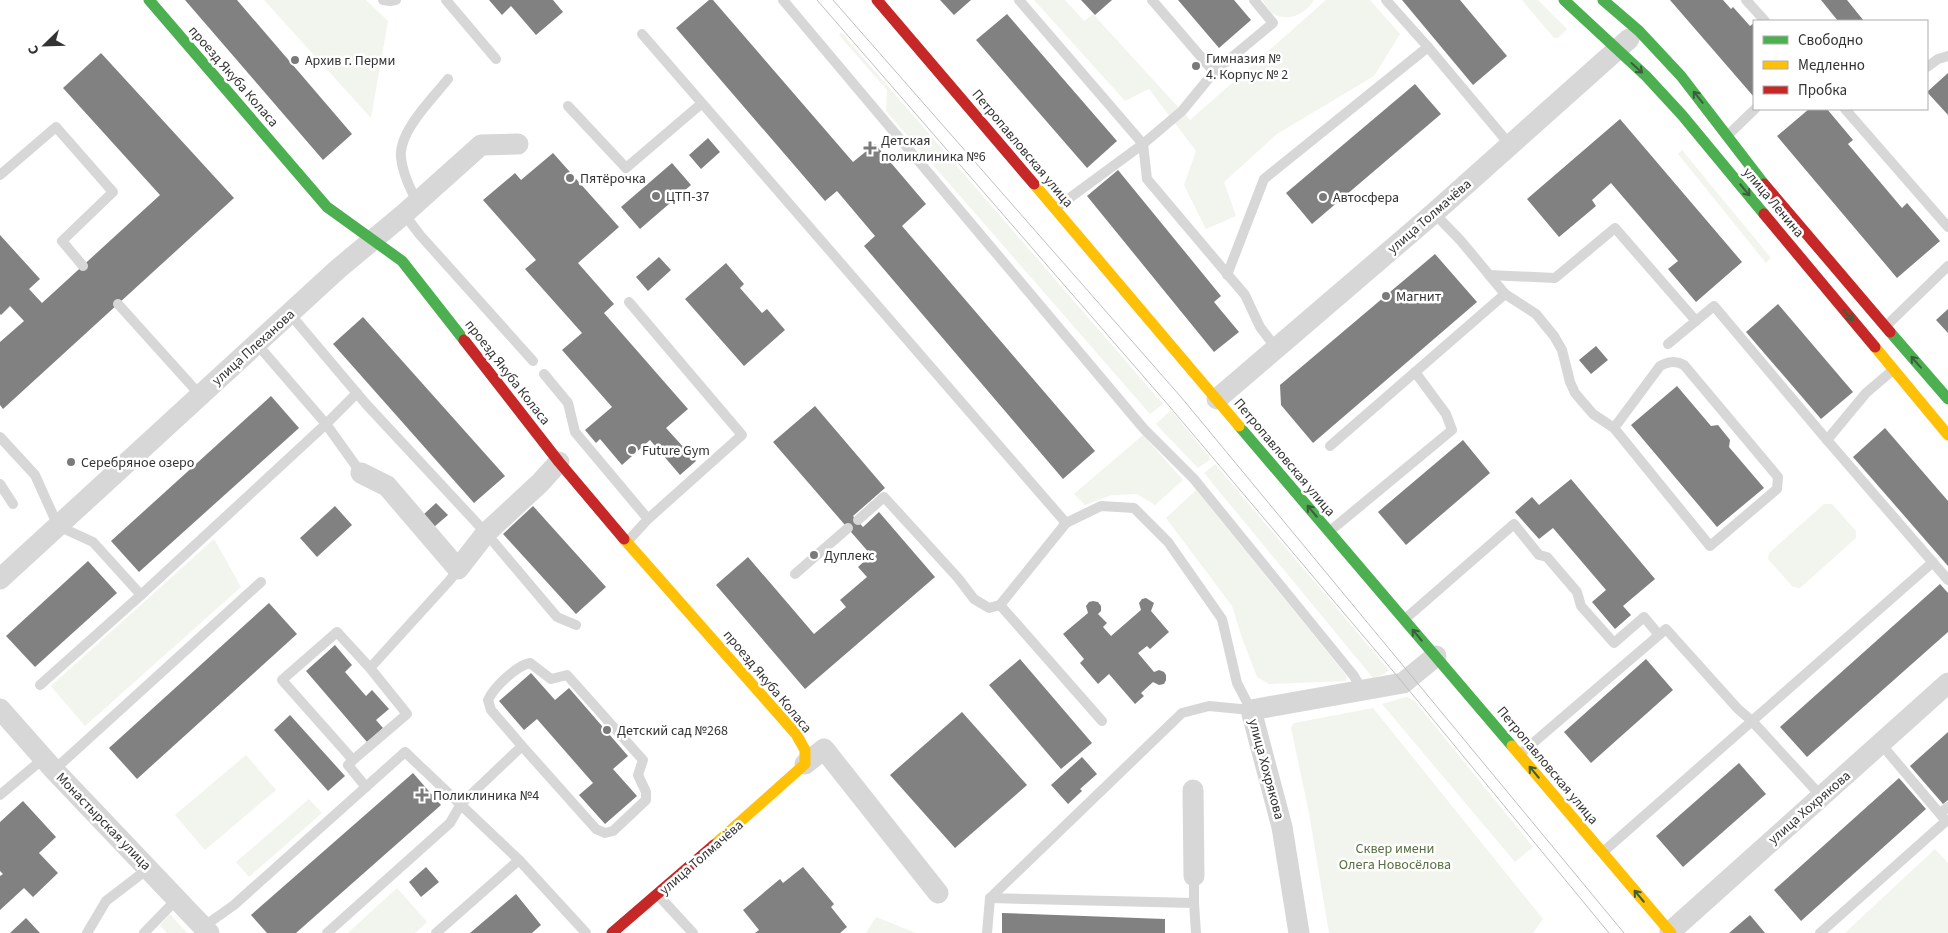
<svg xmlns="http://www.w3.org/2000/svg" width="1948" height="933" font-family="'Source Sans 3',sans-serif">
<style>
.green{fill:#f1f5ed}
.building{fill:#818181}
.lines{fill:none;stroke-linecap:round;stroke-linejoin:round}
.lane{stroke:#d7d7d7;stroke-width:10}
.street{stroke:#d7d7d7;stroke-width:21}
.fast{stroke:#4caf50;stroke-width:11}
.slow{stroke:#ffc107;stroke-width:11}
.jam{stroke:#c62828;stroke-width:11}
.tram{stroke:#bebebe;stroke-width:1}
.oneway{stroke:#3c5e3d}
.poi-dot{fill:#7a7a7a;stroke:#fff;stroke-width:2}
.labels{text-anchor:middle;stroke-width:5;stroke-linejoin:round;paint-order:stroke}
.poi-label{font-size:14px;fill:#333;stroke:#fff;text-anchor:start}
.street-label{font-size:14px;fill:#333;stroke:#fff}
.park-label{font-size:14px;fill:#56703f;stroke:#fff}
</style>
<rect width="100%" height="100%" fill="#fff"/>
<g class="green">
<polygon points="264,0 366,0 388,21 371,118"/>
<polygon points="1034,0 1065,0 1084,21 1093,14 1190,120 1326,0 1370,0 1400,34 1374,76 1277,134 1224,182 1236,216 1206,229 1184,185 1196,151 1149,89 1125,101"/>
<path d="M1262 0H1314C1306 14 1287 23 1272 13 1268 10 1265 4 1262 0Z"/>
<polygon points="1522,0 1538,0 1567,29 1558,38 1554,38"/>
<polygon points="841,32 1163,404 1150,414 886,111 887,90 839,35"/>
<polygon points="1682,150 1771,258 1766,263 1678,154"/>
<polygon points="1171,410 1211,459 1198,468 1156,424"/>
<polygon points="1143,435 1183,480 1155,505 1137,494 1112,495 1085,505 1074,494"/>
<polygon points="1215,464 1389,670 1384,674 1373,678 1204,473"/>
<polygon points="1196,490 1346,675 1346,681 1269,684 1257,677 1242,638 1232,606 1166,518"/>
<polygon points="1824,504 1832,504 1856,531 1856,538 1800,588 1793,587 1768,559 1769,553"/>
<polygon points="214,539 241,587 85,726 51,686"/>
<polygon points="1406,697 1414,700 1533,847 1515,862 1382,704"/>
<polygon points="1373,708 1543,919 1533,933 1329,933 1309,813 1291,728 1294,723"/>
<polygon points="246,755 276,790 205,850 175,815"/>
<polygon points="309,799 322,813 249,877 236,862"/>
<polygon points="1935,849 1948,863 1948,933 1845,933"/>
<polygon points="397,888 427,922 415,933 348,933"/>
<polygon points="170,914 187,933 167,933 160,925"/>
<polygon points="876,917 916,933 866,933"/>
</g>
<g class="building">
<polygon points="185,0 237,0 352,134 323,160"/>
<polygon points="489,0 553,0 563,12 536,35 511,6 502,15"/>
<polygon points="709,0 713,0 853,162 875,144 926,204 902,226 1095,451 1063,479 864,246 875,236 837,191 825,201 676,28"/>
<polygon points="940,0 971,0 954,15"/>
<polygon points="1081,0 1112,0 1095,15"/>
<polygon points="1178,0 1234,0 1251,20 1219,48"/>
<polygon points="1402,0 1460,0 1507,56 1473,85"/>
<polygon points="1670,0 1723,0 1731,9 1733,7 1750,26 1754,23 1754,97"/>
<polygon points="1821,0 1847,0 1864,21 1838,21"/>
<polygon points="1007,14 1117,141 1087,168 976,40"/>
<polygon points="101,53 234,198 3,409 0,405 0,342 24,321 10,306 1,315 0,314 0,235 40,279 29,289 42,303 160,195 63,88"/>
<polygon points="1948,73 1948,115 1927,92"/>
<polygon points="1415,84 1441,114 1312,224 1286,193"/>
<polygon points="1809,109 1827,109 1853,140 1848,144 1902,208 1907,203 1940,241 1897,278 1777,136"/>
<polygon points="1620,119 1742,262 1696,302 1668,269 1678,261 1611,183 1592,200 1596,206 1559,237 1527,199"/>
<polygon points="708,138 720,152 701,169 689,155"/>
<polygon points="553,153 619,227 578,263 614,304 604,313 688,409 666,428 696,461 680,475 650,440 622,465 600,439 596,443 585,430 612,407 562,350 582,333 525,269 536,260 483,200 515,173 521,180"/>
<polygon points="672,163 691,185 640,229 621,207"/>
<polygon points="1118,170 1221,296 1214,302 1239,332 1214,352 1087,196"/>
<polygon points="1435,254 1477,302 1313,443 1281,405 1280,385"/>
<polygon points="659,257 671,270 648,291 636,277"/>
<polygon points="726,263 744,284 740,288 762,313 767,309 785,330 744,366 685,299"/>
<polygon points="1778,304 1853,392 1821,419 1746,332"/>
<polygon points="1948,309 1948,333 1936,320"/>
<polygon points="363,317 505,476 474,503 333,344"/>
<polygon points="1596,346 1608,360 1591,374 1579,360"/>
<polygon points="1677,386 1711,426 1718,425 1730,440 1729,447 1764,488 1717,527 1631,425"/>
<polygon points="271,396 299,428 139,572 111,541"/>
<polygon points="815,406 885,488 853,516 863,527 879,512 935,577 805,689 716,585 748,557 814,634 846,607 840,600 867,577 858,567 871,555 773,442"/>
<polygon points="1885,428 1948,501 1948,566 1853,457"/>
<polygon points="1463,440 1490,473 1406,545 1378,512"/>
<polygon points="1571,479 1655,579 1623,606 1631,615 1615,629 1592,602 1606,590 1553,528 1539,539 1515,512 1532,497 1539,505"/>
<polygon points="436,503 448,515 434,527 423,515"/>
<polygon points="335,506 352,525 317,557 300,538"/>
<polygon points="533,506 606,587 576,614 503,534"/>
<polygon points="88,561 117,593 35,667 6,636"/>
<polygon points="1940,584 1948,593 1948,632 1807,757 1780,727"/>
<polygon points="1146,598 1154,603 1151,611 1169,632 1150,649 1147,646 1138,653 1154,672 1159,670 1164,672 1166,675 1166,680 1164,684 1159,685 1153,682 1141,693 1144,696 1135,704 1109,674 1098,684 1080,663 1084,659 1063,634 1088,613 1086,606 1089,602 1093,601 1098,602 1101,606 1101,611 1098,614 1107,623 1103,627 1111,636 1141,610 1139,603 1142,599"/>
<polygon points="269,603 297,634 137,779 109,748"/>
<polygon points="335,645 352,665 345,672 366,696 372,690 389,709 376,720 383,728 367,742 306,671"/>
<polygon points="1020,659 1092,743 1061,769 989,685"/>
<polygon points="1646,659 1673,690 1591,763 1564,732"/>
<polygon points="531,673 555,700 569,688 628,756 613,769 637,796 605,824 579,795 593,783 537,719 524,730 499,701"/>
<polygon points="962,712 1027,785 955,848 890,775"/>
<polygon points="290,715 345,776 328,791 274,730"/>
<polygon points="1948,732 1948,800 1943,804 1910,766"/>
<polygon points="1082,757 1097,774 1080,789 1082,791 1068,804 1051,785"/>
<polygon points="1739,763 1766,794 1683,867 1656,836"/>
<polygon points="413,773 441,805 296,933 267,933 251,915"/>
<polygon points="1899,778 1926,809 1801,921 1774,890"/>
<polygon points="23,801 56,837 39,853 58,873 33,897 24,888 0,910 0,876 3,874 0,871 0,822"/>
<polygon points="426,867 439,882 421,897 409,882"/>
<polygon points="803,867 834,904 831,907 847,927 840,933 755,933 759,930 743,910 780,879 783,883"/>
<polygon points="516,894 541,925 532,933 470,933"/>
<polygon points="1002,913 1165,919 1165,933 1002,933"/>
<polygon points="1750,915 1765,933 1729,933"/>
<polygon points="26,918 40,933 10,933"/>
</g>
<g class="lines">
<g class="lane">
<polyline points="383,0 390,1 396,0"/>
<polyline points="446,0 496,59"/>
<polyline points="783,0 1144,429 1194,479 1354,676 1362,690"/>
<polyline points="1019,0 1143,144 1147,179 1245,295 1260,327 1276,348"/>
<polyline points="1386,0 1428,47"/>
<polyline points="1746,0 1765,21"/>
<polyline points="642,34 1066,523"/>
<polyline points="1927,67 1938,59 1948,56"/>
<polyline points="1214,72 1273,23 1254,0"/>
<polyline points="568,106 626,168 701,104"/>
<polyline points="1845,109 1948,227"/>
<polyline points="1728,135 1755,109"/>
<polyline points="0,175 56,127 113,192 62,241 83,266"/>
<path d="M417 202C410 188 403 174 401 158 398 132 432 99 448 79"/>
<polyline points="1056,208 1143,144 1182,111 1214,72 1152,0"/>
<polyline points="404,214 420,235 533,361"/>
<polyline points="1227,275 1264,179 1428,47 1510,145"/>
<polyline points="1489,275 1555,278 1615,228 1696,321"/>
<path d="M1505 294 1536 314 1554 336 1562 350 1570 382 1575 393 1593 414 1614 428 1710 546 1777 489 1778 477 1684 365C1675 361 1669 361 1660 366L1614 428"/>
<polyline points="629,302 742,435 648,519"/>
<polyline points="118,304 200,395"/>
<polyline points="290,314 366,404 486,533 557,617 576,625"/>
<polyline points="1886,326 1948,266"/>
<polyline points="257,344 326,424 361,473"/>
<polyline points="1668,344 1714,306 1827,440"/>
<polyline points="1893,370 1866,393 1827,440 1948,580"/>
<polyline points="544,374 568,403 575,432 648,519 627,542"/>
<polyline points="0,437 35,475 58,526 93,542 141,595 40,685"/>
<polyline points="1330,446 1505,294 1461,241 1434,213"/>
<polyline points="0,484 13,504"/>
<polyline points="858,520 884,497 958,578 974,599 989,608 1000,605 1066,523 1101,506 1134,508 1168,542 1222,619 1237,683 1251,710"/>
<polyline points="1330,531 1452,430 1446,414 1415,372"/>
<polyline points="795,574 848,528"/>
<polyline points="141,595 326,424 357,393"/>
<polyline points="1000,605 1102,721"/>
<polyline points="1405,619 1514,524 1539,555 1547,557 1577,592 1581,606 1614,643 1644,617 1659,635"/>
<polyline points="370,668 407,714 353,760 282,680 337,632 370,668 450,580 458,569"/>
<polyline points="1519,755 1666,629 1738,709 1752,721 1603,852"/>
<polyline points="353,760 348,765 366,787"/>
<polyline points="54,770 261,582"/>
<polyline points="0,795 44,758"/>
<polyline points="1821,796 1752,721 1933,562"/>
<polyline points="1940,813 1948,807"/>
<polyline points="519,860 586,933"/>
<polyline points="1194,876 1194,903"/>
<polyline points="658,895 693,933"/>
<polyline points="203,927 234,905 405,752 519,860 436,933"/>
<polyline points="87,933 106,901 149,868"/>
<polyline points="144,933 177,899"/>
<path d="M327 933 450 823 461 804 522 746 491 710 488 700C494 687 516 666 530 663L551 679 567 675 643 760 638 775 646 792V800L613 831 605 833 596 829 522 746"/>
<polyline points="987,933 990,898"/>
<polyline points="1196,933 1194,903 990,898 1182,713 1209,706 1251,710"/>
<polyline points="1820,933 1946,821 1881,744"/>
</g>
<g class="street">
<polyline points="1217,399 1434,213 1629,39"/>
<polyline points="361,473 387,486 458,569 486,533 540,483 559,462"/>
<polyline points="0,579 338,269 404,214 481,145 518,144"/>
<polyline points="0,709 54,770 209,933"/>
<polyline points="805,764 824,749 938,893"/>
<polyline points="1193,790 1194,876"/>
<polyline points="1670,932 1948,683"/>
<polyline points="1299,933 1282,827 1251,710 1403,683 1436,656"/>
</g>
<g class="fast">
<polyline points="149,0 327,207 402,261 464,340"/>
<polyline points="1564,0 1646,76 1682,115 1764,214"/>
<polyline points="1603,0 1639,31 1681,76 1764,184"/>
<polyline points="1890,332 1948,399"/>
<polyline points="1239,426 1512,746"/>
</g>
<g class="slow">
<polyline points="1034,184 1239,426"/>
<polyline points="1875,347 1948,435"/>
<polyline points="624,539 796,734 805,750 805,764 714,845"/>
<polyline points="1512,746 1671,933"/>
</g>
<g class="jam">
<polyline points="877,0 1034,184"/>
<polyline points="1764,184 1890,332"/>
<polyline points="1764,214 1875,347"/>
<polyline points="464,340 559,462 624,539"/>
<polyline points="612,933 714,845"/>
</g>
<g class="tram">
<polyline points="817,0 1170,407 1403,683 1609,933"/>
<polyline points="833,0 1181,397 1624,933"/>
</g>
</g>
<defs><path id="oneway-shaft" d="M-6 0H5M1.5-3L5.5 0L1.5 3" fill="none" stroke-width="1.6" stroke-linecap="round" stroke-linejoin="round" transform="scale(1.25)"/></defs>
<g class="oneway">
<use href="#oneway-shaft" transform="translate(1637 68) rotate(42)"/>
<use href="#oneway-shaft" transform="translate(1698 97) rotate(-129)"/>
<use href="#oneway-shaft" transform="translate(1745 190) rotate(50)"/>
<use href="#oneway-shaft" transform="translate(1848 315) rotate(50)"/>
<use href="#oneway-shaft" transform="translate(1916 362) rotate(-131)"/>
<use href="#oneway-shaft" transform="translate(1312 511) rotate(-130)"/>
<use href="#oneway-shaft" transform="translate(1417 635) rotate(-130)"/>
<use href="#oneway-shaft" transform="translate(1534 772) rotate(-130)"/>
<use href="#oneway-shaft" transform="translate(1639 896) rotate(-130)"/>
</g>
<g class="poi-dot">
<circle cx="295" cy="60" r="5"/>
<circle cx="1196" cy="66" r="5"/>
<path d="M867.5 140.5h5v5h5v5h-5v5h-5v-5h-5v-5h5z"/>
<circle cx="570" cy="178" r="5"/>
<circle cx="656" cy="196" r="5"/>
<circle cx="1323" cy="197" r="5"/>
<circle cx="1386" cy="296" r="5"/>
<circle cx="632" cy="450" r="5"/>
<circle cx="71" cy="462" r="5"/>
<circle cx="814" cy="555" r="5"/>
<circle cx="607" cy="730" r="5"/>
<path d="M419.5 787.5h5v5h5v5h-5v5h-5v-5h-5v-5h5z"/>
</g>
<g class="labels">
<g class="poi-label">
<text x="1206" y="63">Гимназия №<tspan x="1206" dy="16">4. Корпус № 2</tspan></text>
<text x="305" y="65">Архив г. Перми</text>
<text x="881" y="145">Детская<tspan x="881" dy="16">поликлиника №6</tspan></text>
<text x="580" y="183">Пятёрочка</text>
<text x="666" y="201">ЦТП-37</text>
<text x="1333" y="202">Автосфера</text>
<text x="1396" y="301">Магнит</text>
<text x="642" y="455">Future Gym</text>
<text x="81" y="467">Серебряное озеро</text>
<text x="824" y="560">Дуплекс</text>
<text x="617" y="735">Детский сад №268</text>
<text x="433" y="800">Поликлиника №4</text>
</g>
<g class="street-label">
<text transform="translate(234 76) rotate(49)" y="5">проезд Якуба Коласа</text>
<text transform="translate(1023 148) rotate(50)" y="5">Петропавловская улица</text>
<text transform="translate(1774 202) rotate(50)" y="5">улица Ленина</text>
<text transform="translate(1429 216) rotate(-41)" y="5">улица Толмачёва</text>
<text transform="translate(253 347) rotate(-42)" y="5">улица Плеханова</text>
<text transform="translate(508 372) rotate(52)" y="5">проезд Якуба Коласа</text>
<text transform="translate(1285 457) rotate(50)" y="5">Петропавловская улица</text>
<text transform="translate(768 681) rotate(50)" y="5">проезд Якуба Коласа</text>
<text transform="translate(1548 765) rotate(50)" y="5">Петропавловская улица</text>
<text transform="translate(1267 769) rotate(75)" y="5">улица Хохрякова</text>
<text transform="translate(1809 807) rotate(-41)" y="5">улица Хохрякова</text>
<text transform="translate(104 821) rotate(46)" y="5">Монастырская улица</text>
<text transform="translate(701 857) rotate(-41)" y="5">улица Толмачёва</text>
</g>
<g class="park-label">
<text x="1395" y="853">Сквер имени<tspan x="1395" dy="16">Олега Новосёлова</tspan></text>
</g>
</g>
<rect x="1753" y="20" width="175" height="90" fill="#ffffff" stroke="#adadad"/>
<rect x="1763" y="36" width="25" height="8" fill="#4caf50" stroke="#adadad"/>
<text x="1798" y="45" font-size="15" fill="#333333">Свободно</text>
<rect x="1763" y="61" width="25" height="8" fill="#ffc107" stroke="#adadad"/>
<text x="1798" y="70" font-size="15" fill="#333333">Медленно</text>
<rect x="1763" y="86" width="25" height="8" fill="#c62828" stroke="#adadad"/>
<text x="1798" y="95" font-size="15" fill="#333333">Пробка</text>
<g transform="translate(45 45) rotate(247)" stroke="#ffffff" stroke-width="4" paint-order="stroke">
<path d="M0-4L9 19L0 12L-9 19Z" fill="#333333"/>
<text y="-8" font-size="14" font-weight="bold" text-anchor="middle" fill="#333333">С</text>
</g>
</svg>
